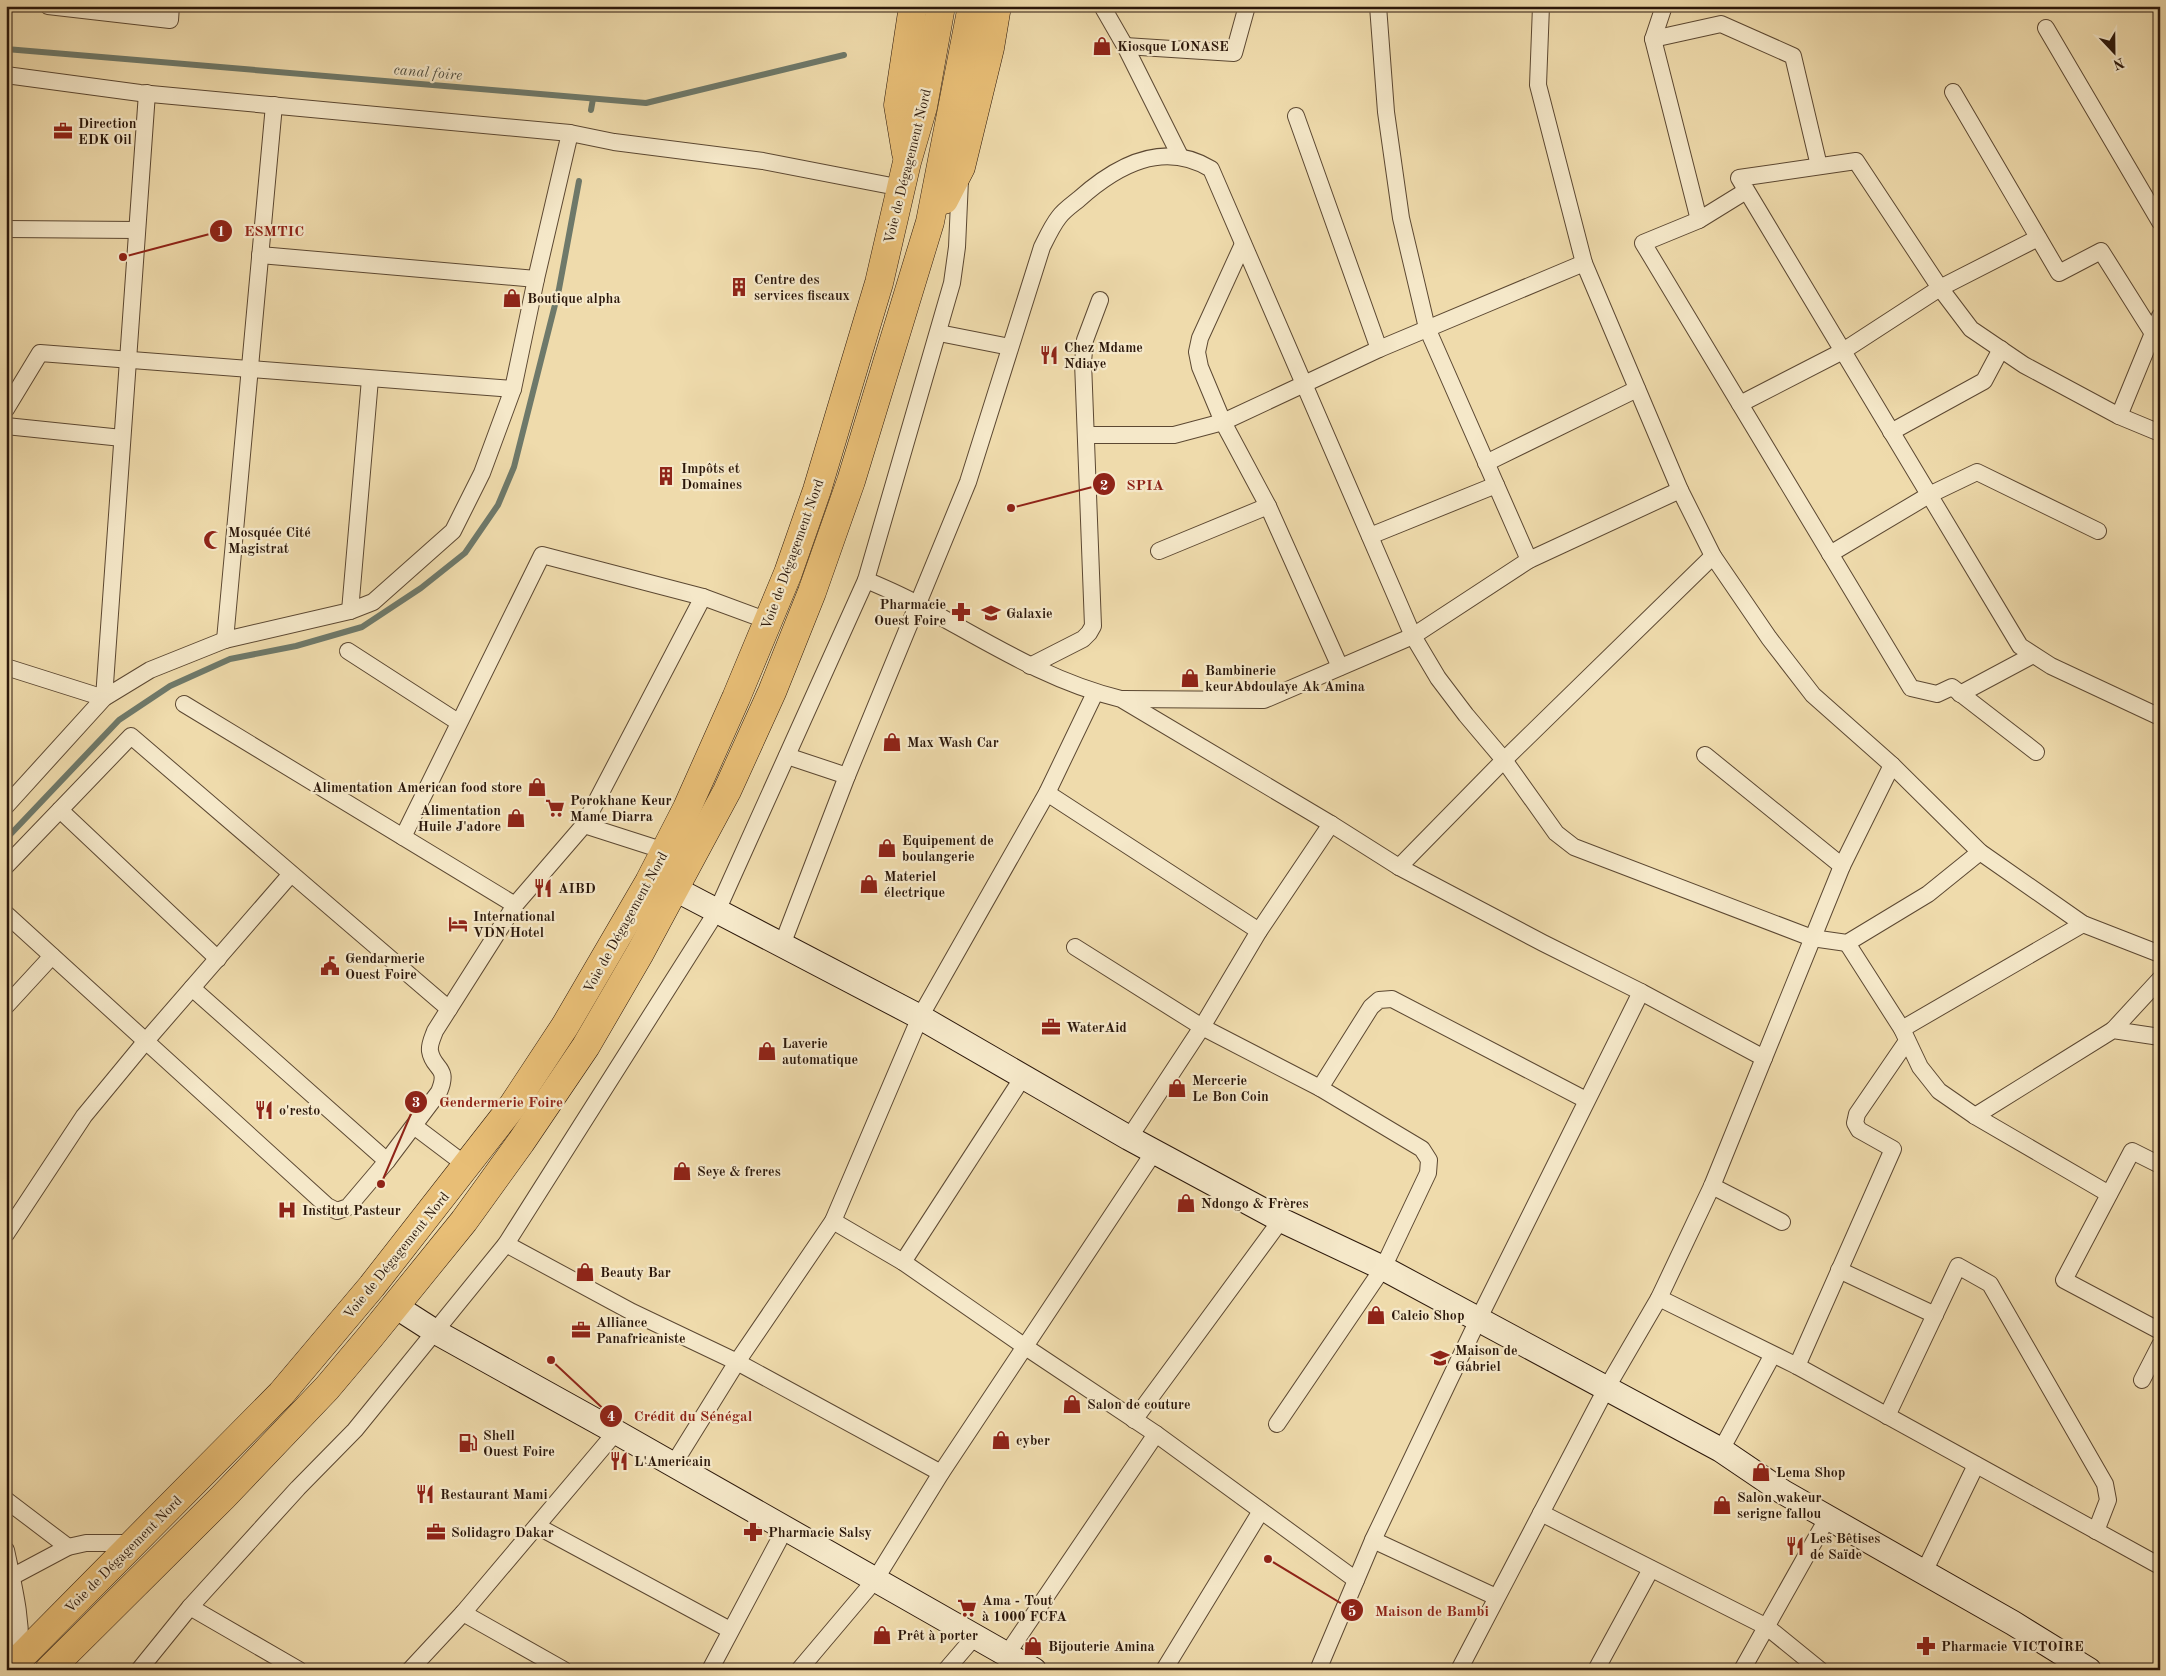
<svg xmlns="http://www.w3.org/2000/svg" width="2166" height="1676" font-family="'Old Standard TT',serif">
<style>
.lines{fill:none;stroke-linecap:round;stroke-linejoin:round}
.stream{stroke:#6e796a;stroke-width:6}
.street-casing{stroke:#5c4832;stroke-width:18}
.secondary-casing{stroke:#2b170a;stroke-width:26}
.highway-casing{stroke:#2b170a;stroke-width:29}
.street{stroke:#f5e8c9;stroke-width:16}
.secondary{stroke:#f5e8c9;stroke-width:24}
.highway{stroke:#e8be76;stroke-width:28}
.labels{text-anchor:middle;stroke-width:4.5;stroke-linejoin:round;paint-order:stroke}
.poi-label{font-size:14px;font-weight:bold;fill:#2b170a;stroke:#f5e8c9;text-anchor:start}
.street-label{font-size:14px;fill:#2b170a;stroke:#f5e8c9}
.water-label{font-size:15px;font-style:italic;fill:#525042;stroke:#f5e8c9}
.leader{fill:none;stroke:#8f2418;stroke-width:2}
.callout-dot{fill:#8f2418;stroke:#f5e8c9;stroke-width:2}
.mark-label{font-size:15px;text-anchor:middle;font-weight:bold;fill:#fff}
.callout-label{font-size:15px;text-anchor:middle;font-weight:bold;fill:#8f2418;stroke:#f5e8c9;stroke-width:4.5;stroke-linejoin:round;paint-order:stroke}
</style>
<rect width="100%" height="100%" fill="#efdbac"/>
<filter id="stains"><feTurbulence type="fractalNoise" baseFrequency=".004" numOctaves="4"/><feColorMatrix values="0 0 0 0 .2 0 0 0 0 .09 0 0 0 0 .02 0 0 0 .5 -.17"/></filter>
<radialGradient id="worn" r=".72"><stop offset=".6" stop-color="#630" stop-opacity="0"/><stop offset="1" stop-color="#630" stop-opacity=".3"/></radialGradient>
<g class="lines">
<g class="stream">
<polyline points="6,49 646,103 844,55"/>
<polyline points="591,110 593,99"/>
<polyline points="6,839 119,720 170,686 230,659 296,646 362,627 421,588 465,553 498,505 514,467 559,289 579,181"/>
</g>
<g class="street-casing">
<g id="street">
<polyline points="48,6 170,20 171,6"/>
<polyline points="1102,6 1125,46 1180,156"/>
<polyline points="1378,6 1386,112 1401,218 1427,328 1529,560"/>
<polyline points="1541,6 1538,85 1584,263 1680,490 1713,556 1769,638 1813,695 1892,765 1980,852 2083,924 2160,954"/>
<polyline points="1664,6 1653,39 1699,220"/>
<polyline points="2046,28 2160,222"/>
<polyline points="1653,39 1721,24 1793,56 1819,166"/>
<polyline points="1125,46 1234,53 1247,6"/>
<polyline points="6,75 140,93 570,133 614,142 763,161 902,188"/>
<polyline points="1953,92 2059,273 2101,251 2152,332"/>
<polyline points="1296,116 1379,349"/>
<polyline points="1746,191 1699,220 1643,243 1911,688 1937,694 1952,687 2036,752"/>
<polyline points="6,229 137,230"/>
<polyline points="1243,244 1200,338 1197,352 1200,367 1223,422 1268,506 1340,667"/>
<polyline points="260,255 536,279"/>
<polyline points="939,333 1010,347"/>
<polyline points="1740,404 1843,351 1940,288 2038,238"/>
<polyline points="6,409 40,353 513,389"/>
<polyline points="2119,416 2160,316"/>
<polyline points="6,426 122,438"/>
<polyline points="1891,432 1984,381 2001,349"/>
<polyline points="2160,433 2119,416 2024,365 1971,329 1940,288 1856,161 1739,178 2020,646 2051,666 2160,717"/>
<polyline points="1086,435 1174,435 1223,422 1379,349 1584,263"/>
<polyline points="1486,463 1637,389"/>
<polyline points="1370,536 1496,485"/>
<polyline points="1159,551 1268,506"/>
<polyline points="1830,554 1929,495 1977,472 2098,531"/>
<path d="M866 580C885 588 904 596 921 606 986 641 1049 682 1121 699L1331 824 1399 867 1543 943 1641 992 1764 1058"/>
<polyline points="350,611 370,379"/>
<polyline points="225,640 274,105"/>
<polyline points="348,651 458,722"/>
<polyline points="1030,666 1083,639 1089,633 1093,626 1083,362 1085,340 1100,300"/>
<polyline points="6,667 104,698 147,93"/>
<polyline points="1960,694 2033,655"/>
<polyline points="1123,699 1264,700 1413,636 1529,560 1680,490"/>
<polyline points="184,704 515,905"/>
<polyline points="1705,755 1842,866"/>
<polyline points="787,756 847,776"/>
<polyline points="1047,793 1259,931"/>
<polyline points="6,806 104,698 150,670 225,640 350,611 373,602 453,531 482,473 513,389 536,279 570,133"/>
<polyline points="60,810 218,959"/>
<polyline points="584,825 665,851"/>
<polyline points="403,837 542,555 703,597 768,621"/>
<polyline points="6,866 131,736 449,1009"/>
<polyline points="1399,867 1504,760 1713,556"/>
<path d="M6 914 327 1206 337 1211 348 1207 387 1161 439 1092C450 1066 433 1070 430 1051 429 1044 433 1037 435 1031L515 905 584 825 703 597"/>
<polyline points="1847,943 1902,1029 1920,1067 1939,1091 1975,1116 2109,1194"/>
<path d="M782 945 847 776 968 482 1042 247C1047 237 1052 226 1059 217 1064 210 1073 204 1079 199 1117 165 1163 140 1211 169L1413 636 1438 678 1466 715 1504 760 1556 833 1574 847 1812 938 1847 943 1928 894 1980 852"/>
<polyline points="1075,947 1202,1027 1320,1088 1422,1149 1429,1160 1428,1173 1383,1268 1277,1424"/>
<polyline points="192,988 387,1161"/>
<polyline points="6,1006 52,956"/>
<polyline points="1902,1029 2083,924"/>
<polyline points="2113,1030 2160,979"/>
<polyline points="1320,1088 1371,1007 1379,1000 1392,999 1586,1100"/>
<polyline points="1975,1116 2113,1030 2160,1037"/>
<polyline points="414,1126 467,1166"/>
<polyline points="1129,1138 1202,1027 1259,931 1331,824"/>
<polyline points="2160,1165 2132,1151 2064,1280 2160,1331"/>
<polyline points="1712,1186 1782,1222"/>
<polyline points="833,1221 903,1262 1024,1346 1156,1434 1356,1580"/>
<polyline points="6,1234 84,1116 145,1042 291,874"/>
<polyline points="506,1244 632,1312 737,1362 941,1473"/>
<polyline points="903,1262 1023,1077"/>
<polyline points="1839,1270 1935,1315"/>
<polyline points="1659,1298 1797,1366 2160,1566"/>
<polyline points="1797,1366 1893,1149 1859,1130 1855,1123 1857,1114 1907,1041"/>
<polyline points="2142,1380 2160,1345"/>
<polyline points="1887,1416 1958,1266 1990,1284 2105,1484 2108,1500 2096,1531"/>
<polyline points="1134,1420 1281,1220"/>
<polyline points="1721,1450 1772,1356"/>
<polyline points="673,1465 737,1362 833,1221 920,1017 1047,793 1095,693"/>
<polyline points="6,1500 68,1547"/>
<polyline points="1541,1513 1767,1627 1820,1670"/>
<polyline points="537,1526 730,1630"/>
<polyline points="1373,1540 1496,1597"/>
<path d="M6 1550C14 1588 22 1618 20 1658"/>
<polyline points="1924,1572 1976,1465"/>
<polyline points="6,1580 68,1547 86,1543 135,1543"/>
<polyline points="190,1607 299,1670"/>
<polyline points="463,1613 564,1670"/>
<polyline points="1007,1654 1156,1434"/>
<polyline points="139,1670 190,1607 298,1488 355,1430 506,1244 717,911 866,580 952,283 957,247 960,180"/>
<polyline points="410,1670 463,1613 616,1432"/>
<polyline points="710,1670 786,1527"/>
<polyline points="799,1670 875,1580 941,1473 1154,1152"/>
<polyline points="946,1670 976,1635"/>
<polyline points="1164,1670 1261,1511"/>
<polyline points="1318,1670 1373,1540 1478,1320 1641,992"/>
<polyline points="1459,1670 1606,1389 1659,1298 1712,1186 1842,866 1892,765"/>
<polyline points="1596,1670 1651,1569"/>
<polyline points="1742,1670 1828,1517"/>
</g>
</g>
<g class="secondary-casing">
<g id="secondary">
<polyline points="675,889 920,1017 1129,1138 1281,1220 1383,1268 1721,1450 1783,1492 2013,1623 2089,1670"/>
<polyline points="395,1306 434,1331 616,1432 1034,1670"/>
</g>
</g>
<g class="highway-casing">
<g id="highway">
<polyline points="906,153 898,105 913,6"/>
<polyline points="944,200 961,167 990,48 997,6"/>
<polyline points="8,1670 281,1394 372,1286 511,1108 565,1026 649,882 687,808 736,698 788,573 817,490 879,283 907,162 923,107 941,6"/>
<polyline points="49,1670 223,1497 327,1388 370,1337 464,1221 521,1142 586,1046 640,953 727,791 772,692 812,592 851,481 930,222 972,6"/>
</g>
</g>
<use href="#street" class="street"/>
<use href="#secondary" class="secondary"/>
<use href="#highway" class="highway"/>
</g>
<defs>
<g id="shop-bare" transform="scale(1.5)"><path d="M-5-2.5h2.3a2.7 3.5 0 0 1 5.4 0H5L5.5 6h-11ZM-1.5-2.5h3a1.5 2.3 0 0 0-3 0Z" fill="#8f2418" stroke="#f5e8c9" stroke-width="2.5" paint-order="stroke"/></g>
<g id="office-bare" transform="scale(1.5)"><path d="M-6-3h4V-5.5h4V-3h4V5H-6ZM-1-4.5V-3h2v-1.5ZM-6 0V1H6V0Z" fill="#8f2418" stroke="#f5e8c9" stroke-width="2.5" paint-order="stroke"/></g>
<g id="building-bare" transform="scale(1.5)"><path d="M-4-6H4V6H1V3H-1V6H-4ZM-2.5-4.3h1.7v1.8h-1.7ZM.8-4.3h1.7v1.8H.8ZM-2.5-1h1.7V.8h-1.7ZM.8-1h1.7V.8H.8Z" fill="#8f2418" stroke="#f5e8c9" stroke-width="2.5" paint-order="stroke"/></g>
<g id="restaurant-bare" transform="scale(1.5)"><path d="M-5-6h1v4h1v-4h1v4h1v-4h1v5L-1.5 .5V6h-2V.5L-5-1ZM5-6V6H3V1.5H1.5Q1.5-4 5-6Z" fill="#8f2418" stroke="#f5e8c9" stroke-width="2.5" paint-order="stroke"/></g>
<g id="mosque-bare" transform="scale(1.5)"><path d="M3.5-4.9A6 6 0 1 0 3.5 4.9A5 5 0 1 1 3.5-4.9Z" fill="#8f2418" stroke="#f5e8c9" stroke-width="2.5" paint-order="stroke"/></g>
<g id="pharmacy-bare" transform="scale(1.5)"><path d="M-2-6h4v4h4v4h-4v4h-4v-4h-4v-4h4Z" fill="#8f2418" stroke="#f5e8c9" stroke-width="2.5" paint-order="stroke"/></g>
<g id="university-bare" transform="scale(1.5)"><path d="M0-5L7-2L0 1L-7-2ZM-4 1L0 2.5L4 1V4Q0 6-4 4Z" fill="#8f2418" stroke="#f5e8c9" stroke-width="2.5" paint-order="stroke"/></g>
<g id="supermarket-bare" transform="scale(1.5)"><path d="M-6-5.5h2.5l.6 2H6L4.5 2H-2.5L-4.4-4H-6ZM-1.5 3.2a1.3 1.3 0 1 0 .1 0ZM3 3.2a1.3 1.3 0 1 0 .1 0Z" fill="#8f2418" stroke="#f5e8c9" stroke-width="2.5" paint-order="stroke"/></g>
<g id="hotel-bare" transform="scale(1.5)"><path d="M-6-4.5h1.5V1H6V5H4.5V3h-9V5H-6ZM-4 0a1.8 1.8 0 1 1 3.6 0ZM.5 0V-2.5h3Q6-2.5 6 0Z" fill="#8f2418" stroke="#f5e8c9" stroke-width="2.5" paint-order="stroke"/></g>
<g id="civic-bare" transform="scale(1.5)"><path d="M-.6-6.5H3V-4.5H.6V-3L4-1V1h2V6H-6V1h2V-1L-.6-3ZM-1.2 2.5V6h2.4V2.5Z" fill="#8f2418" stroke="#f5e8c9" stroke-width="2.5" paint-order="stroke"/></g>
<g id="hospital-bare" transform="scale(1.5)"><path d="M-5-5h3v3.5h4V-5h3V5h-3V1.5h-4V5h-3Z" fill="#8f2418" stroke="#f5e8c9" stroke-width="2.5" paint-order="stroke"/></g>
<g id="school-bare" transform="scale(1.5)"><path d="M0-5L7-2L0 1L-7-2ZM-4 1L0 2.5L4 1V4Q0 6-4 4Z" fill="#8f2418" stroke="#f5e8c9" stroke-width="2.5" paint-order="stroke"/></g>
<g id="fuel-bare" transform="scale(1.5)"><path d="M-5.5-6h7V0h2V4h1.3V-2.5L3-4.5l.8-.8L6-3V5H2.5V1h-1V6h-7ZM-4.2-4.7v3.2H.2V-4.7Z" fill="#8f2418" stroke="#f5e8c9" stroke-width="2.5" paint-order="stroke"/></g>
</defs>
<g fill-rule="evenodd">
<use href="#shop-bare" x="1102" y="46"/>
<use href="#office-bare" x="63" y="131"/>
<use href="#building-bare" x="739" y="287"/>
<use href="#shop-bare" x="512" y="298"/>
<use href="#restaurant-bare" x="1049" y="355"/>
<use href="#building-bare" x="666" y="476"/>
<use href="#mosque-bare" x="213" y="540"/>
<use href="#pharmacy-bare" x="961" y="612"/>
<use href="#university-bare" x="991" y="613"/>
<use href="#shop-bare" x="1190" y="678"/>
<use href="#shop-bare" x="892" y="742"/>
<use href="#shop-bare" x="537" y="787"/>
<use href="#supermarket-bare" x="555" y="808"/>
<use href="#shop-bare" x="516" y="818"/>
<use href="#shop-bare" x="887" y="848"/>
<use href="#shop-bare" x="869" y="884"/>
<use href="#restaurant-bare" x="543" y="888"/>
<use href="#hotel-bare" x="458" y="924"/>
<use href="#civic-bare" x="330" y="966"/>
<use href="#office-bare" x="1051" y="1027"/>
<use href="#shop-bare" x="767" y="1051"/>
<use href="#shop-bare" x="1177" y="1088"/>
<use href="#restaurant-bare" x="264" y="1110"/>
<use href="#shop-bare" x="682" y="1171"/>
<use href="#shop-bare" x="1186" y="1203"/>
<use href="#hospital-bare" x="287" y="1210"/>
<use href="#shop-bare" x="585" y="1272"/>
<use href="#shop-bare" x="1376" y="1315"/>
<use href="#office-bare" x="581" y="1330"/>
<use href="#school-bare" x="1440" y="1358"/>
<use href="#shop-bare" x="1072" y="1404"/>
<use href="#shop-bare" x="1001" y="1440"/>
<use href="#fuel-bare" x="468" y="1443"/>
<use href="#restaurant-bare" x="619" y="1461"/>
<use href="#shop-bare" x="1761" y="1472"/>
<use href="#restaurant-bare" x="425" y="1494"/>
<use href="#shop-bare" x="1722" y="1505"/>
<use href="#office-bare" x="436" y="1532"/>
<use href="#pharmacy-bare" x="753" y="1532"/>
<use href="#restaurant-bare" x="1795" y="1546"/>
<use href="#supermarket-bare" x="967" y="1608"/>
<use href="#shop-bare" x="882" y="1635"/>
<use href="#shop-bare" x="1033" y="1646"/>
<use href="#pharmacy-bare" x="1926" y="1646"/>
</g>
<g class="labels">
<g class="poi-label">
<text x="1117" y="51">Kiosque LONASE</text>
<text x="78" y="128">Direction<tspan x="78" dy="16">EDK Oil</tspan></text>
<text x="754" y="284">Centre des<tspan x="754" dy="16">services fiscaux</tspan></text>
<text x="527" y="303">Boutique alpha</text>
<text x="1064" y="352">Chez Mdame<tspan x="1064" dy="16">Ndiaye</tspan></text>
<text x="681" y="473">Impôts et<tspan x="681" dy="16">Domaines</tspan></text>
<text x="228" y="537">Mosquée Cité<tspan x="228" dy="16">Magistrat</tspan></text>
<text x="946" y="609" text-anchor="end">Pharmacie<tspan x="946" dy="16">Ouest Foire</tspan></text>
<text x="1006" y="618">Galaxie</text>
<text x="1205" y="675">Bambinerie<tspan x="1205" dy="16">keurAbdoulaye Ak Amina</tspan></text>
<text x="907" y="747">Max Wash Car</text>
<text x="522" y="792" text-anchor="end">Alimentation American food store</text>
<text x="570" y="805">Porokhane Keur<tspan x="570" dy="16">Mame Diarra</tspan></text>
<text x="501" y="815" text-anchor="end">Alimentation<tspan x="501" dy="16">Huile J'adore</tspan></text>
<text x="902" y="845">Equipement de<tspan x="902" dy="16">boulangerie</tspan></text>
<text x="884" y="881">Materiel<tspan x="884" dy="16">électrique</tspan></text>
<text x="558" y="893">AIBD</text>
<text x="473" y="921">International<tspan x="473" dy="16">VDN Hotel</tspan></text>
<text x="345" y="963">Gendarmerie<tspan x="345" dy="16">Ouest Foire</tspan></text>
<text x="1066" y="1032">WaterAid</text>
<text x="782" y="1048">Laverie<tspan x="782" dy="16">automatique</tspan></text>
<text x="1192" y="1085">Mercerie<tspan x="1192" dy="16">Le Bon Coin</tspan></text>
<text x="279" y="1115">o'resto</text>
<text x="697" y="1176">Seye &amp; freres</text>
<text x="1201" y="1208">Ndongo &amp; Frères</text>
<text x="302" y="1215">Institut Pasteur</text>
<text x="600" y="1277">Beauty Bar</text>
<text x="1391" y="1320">Calcio Shop</text>
<text x="596" y="1327">Alliance<tspan x="596" dy="16">Panafricaniste</tspan></text>
<text x="1455" y="1355">Maison de<tspan x="1455" dy="16">Gabriel</tspan></text>
<text x="1087" y="1409">Salon de couture</text>
<text x="483" y="1440">Shell<tspan x="483" dy="16">Ouest Foire</tspan></text>
<text x="1016" y="1445">cyber</text>
<text x="634" y="1466">L'Americain</text>
<text x="1776" y="1477">Lema Shop</text>
<text x="440" y="1499">Restaurant Mami</text>
<text x="1737" y="1502">Salon wakeur<tspan x="1737" dy="16">serigne fallou</tspan></text>
<text x="451" y="1537">Solidagro Dakar</text>
<text x="768" y="1537">Pharmacie Salsy</text>
<text x="1810" y="1543">Les Bêtises<tspan x="1810" dy="16">de Saïde</tspan></text>
<text x="982" y="1605">Ama - Tout<tspan x="982" dy="16">à 1000 FCFA</tspan></text>
<text x="897" y="1640">Prêt à porter</text>
<text x="1048" y="1651">Bijouterie Amina</text>
<text x="1941" y="1651">Pharmacie VICTOIRE</text>
</g>
<g class="street-label">
<text transform="translate(907 166) rotate(-76)" y="5">Voie de Dégagement Nord</text>
<text transform="translate(792 554) rotate(-70)" y="5">Voie de Dégagement Nord</text>
<text transform="translate(625 922) rotate(-61)" y="5">Voie de Dégagement Nord</text>
<text transform="translate(396 1255) rotate(-51)" y="5">Voie de Dégagement Nord</text>
<text transform="translate(123 1554) rotate(-45)" y="5">Voie de Dégagement Nord</text>
</g>
<g class="water-label">
<text transform="translate(428 72) rotate(5)" y="5">canal foire</text>
</g>
</g>
<path class="leader" d="M123 257L221 231M1011 508L1104 484M381 1184L416 1102M551 1360L611 1416M1268 1559L1352 1610"/>
<g class="callout-dot">
<circle cx="123" cy="257" r="5"/>
<circle cx="1011" cy="508" r="5"/>
<circle cx="381" cy="1184" r="5"/>
<circle cx="551" cy="1360" r="5"/>
<circle cx="1268" cy="1559" r="5"/>
<circle cx="221" cy="231" r="12"/>
<circle cx="1104" cy="484" r="12"/>
<circle cx="416" cy="1102" r="12"/>
<circle cx="611" cy="1416" r="12"/>
<circle cx="1352" cy="1610" r="12"/>
</g>
<g class="mark-label">
<text x="221" y="236">1</text>
<text x="1104" y="490">2</text>
<text x="416" y="1107">3</text>
<text x="611" y="1421">4</text>
<text x="1352" y="1616">5</text>
</g>
<g class="callout-label">
<text x="274" y="236">ESMTIC</text>
<text x="1145" y="490">SPIA</text>
<text x="501" y="1107">Gendermerie Foire</text>
<text x="693" y="1421">Crédit du Sénégal</text>
<text x="1432" y="1616">Maison de Bambi</text>
</g>
<rect width="2166" height="1676" fill="none" stroke="#efdbac" stroke-width="25"/>
<rect x="8" y="8" width="2151" height="1661" fill="none" stroke="#2b170a" stroke-width="2.5"/>
<rect x="12" y="12" width="2141" height="1651" fill="none" stroke="#2b170a"/>
<g transform="translate(2114 52) rotate(158)" stroke="#f5e8c9" stroke-width="4" paint-order="stroke">
<path d="M0-4L9 19L0 12L-9 19Z" fill="#2b170a"/>
<text y="-8" font-size="14" font-weight="bold" text-anchor="middle" fill="#2b170a">N</text>
</g>
<rect width="100%" height="100%" filter="url(#stains)"/>
<rect width="100%" height="100%" fill="url(#worn)"/>
</svg>
